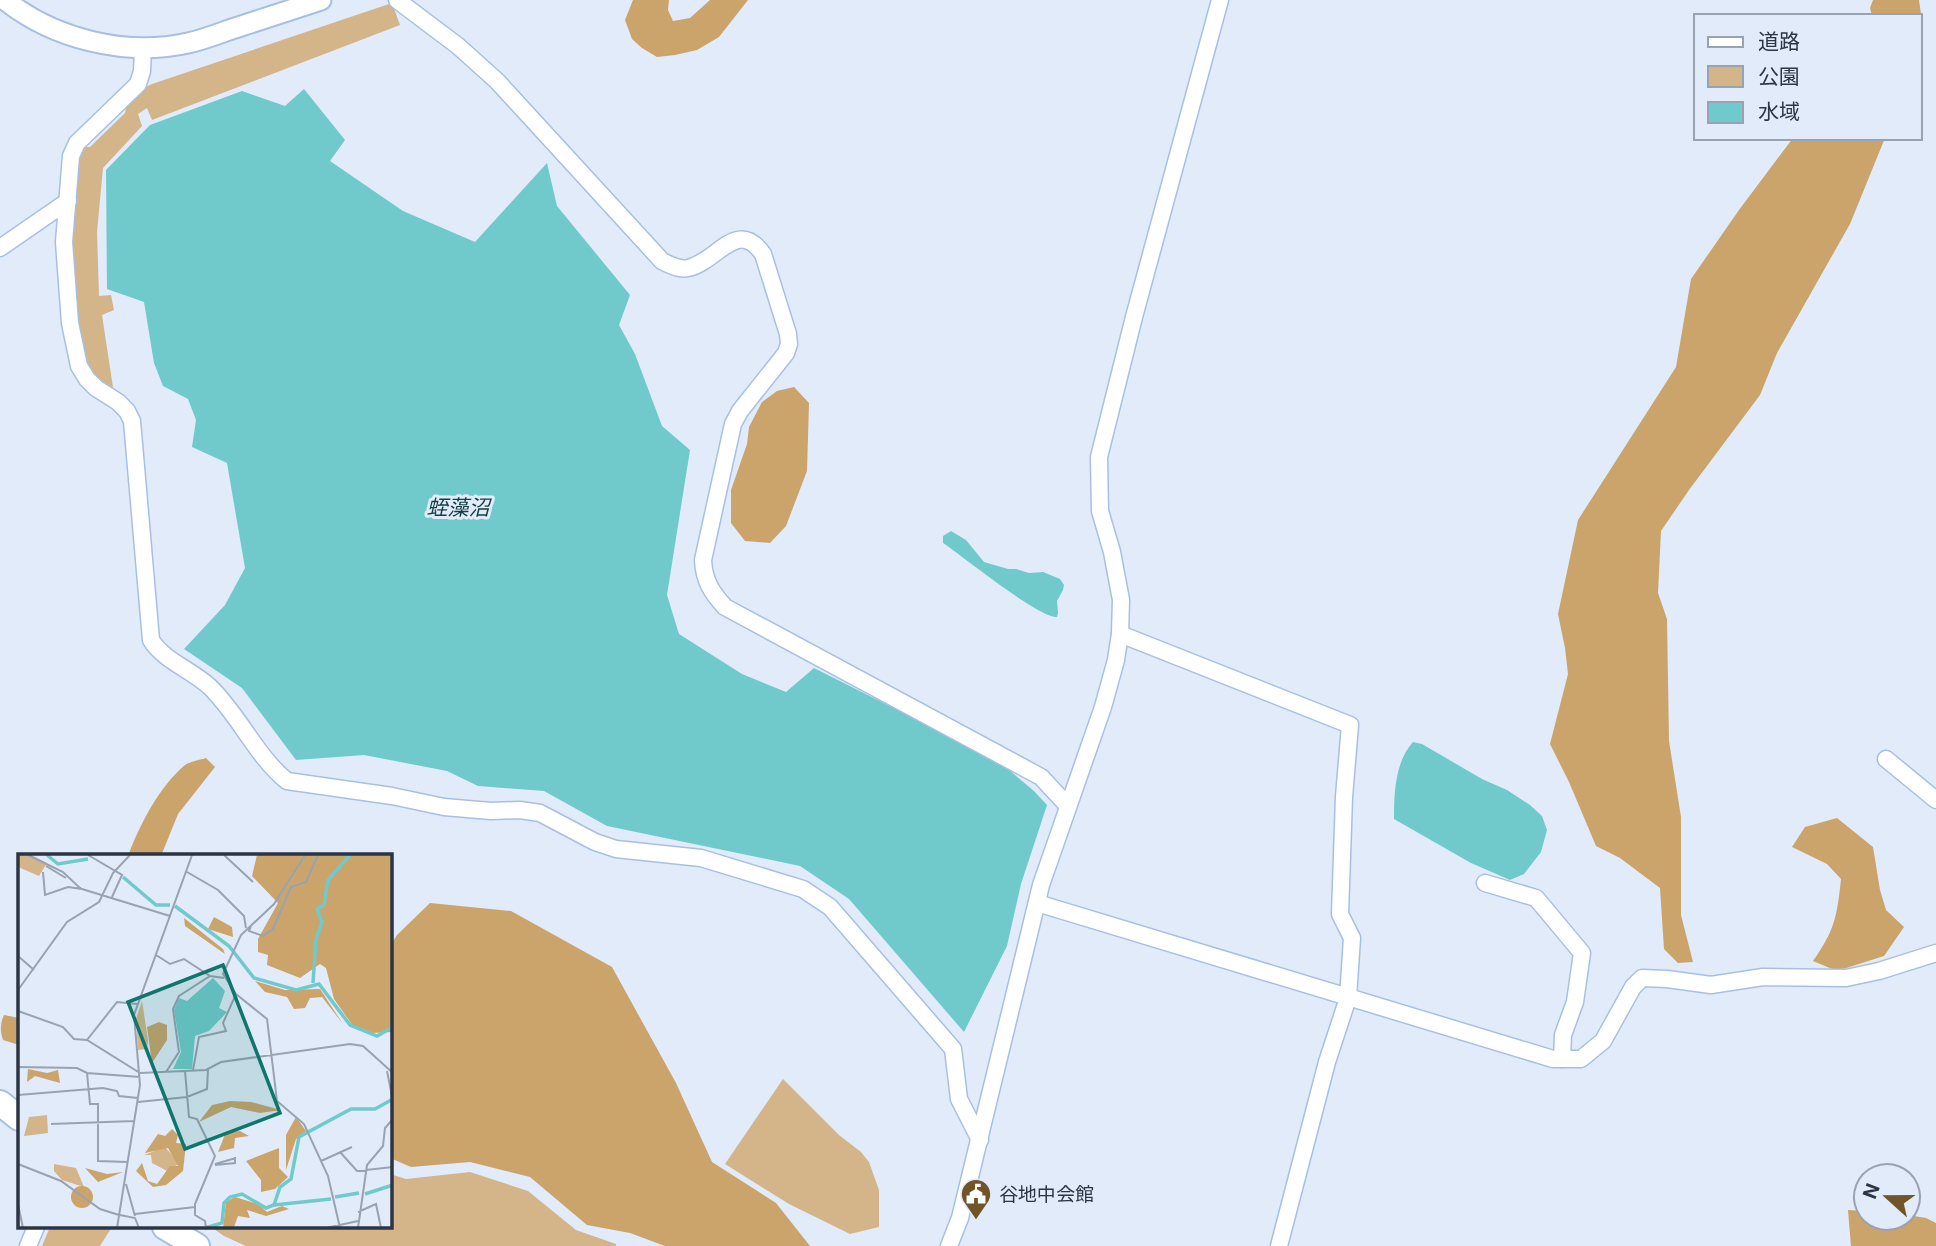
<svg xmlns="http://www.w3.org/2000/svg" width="1936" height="1246" font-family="Inter,'Noto Sans JP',sans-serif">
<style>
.green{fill:#d4b589}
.forest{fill:#caa46b}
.water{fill:#70cacb}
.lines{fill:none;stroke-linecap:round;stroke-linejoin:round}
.minor-casing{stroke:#a7c0e2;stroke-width:19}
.tertiary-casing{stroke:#a7c0e2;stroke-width:23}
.trunk-casing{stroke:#a7c0e2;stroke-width:28}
.minor{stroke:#fff;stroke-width:16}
.tertiary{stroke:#fff;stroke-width:19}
.trunk{stroke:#fff;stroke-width:24}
.labels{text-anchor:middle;stroke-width:6;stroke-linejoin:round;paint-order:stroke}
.poi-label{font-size:19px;fill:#2c3543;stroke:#e1ebfa;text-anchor:start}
.water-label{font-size:21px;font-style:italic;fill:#154040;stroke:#e1ebfa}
.inset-river{fill:none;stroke:#70cacb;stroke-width:3.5}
.inset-road{fill:none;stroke:#99a2b1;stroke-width:2}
.view{fill:#0f766e;fill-opacity:0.15;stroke:#0f766e;stroke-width:3.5}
.inset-edge{fill:none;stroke:#2c3543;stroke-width:3.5}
</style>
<rect width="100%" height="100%" fill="#e1ebfa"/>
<g class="green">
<path d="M392 3 400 25 152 120 147 108 138 114 142 126 103 168 97 232 99 296 111 295 114 310 102 315 114 394C103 385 89 376 84 363 80 352 80 337 78 325 70 268 63 202 82 147H90L125 113 127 103 139 90 152 84Z"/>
<polygon points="783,1079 839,1135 861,1152 869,1162 879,1190 879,1227 850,1234 789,1204 725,1164"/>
<polygon points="470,1172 528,1191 576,1230 616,1244 616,1246 246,1246 224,1236 211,1227 390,1227 390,1174 406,1179"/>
<polygon points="50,1227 112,1227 100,1246 42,1246"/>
</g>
<g class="forest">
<polygon points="633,0 669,0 668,10 673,21 690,18 710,0 748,0 719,37 697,50 675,55 657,57 642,48 632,39 625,20"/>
<polygon points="1873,0 1919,0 1921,14 1920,22 1920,16 1872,16 1870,8"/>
<polygon points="1793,138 1885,138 1850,224 1777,353 1760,395 1689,490 1661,531 1658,593 1667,619 1669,741 1681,817 1681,915 1693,962 1678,963 1664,949 1660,888 1620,858 1596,846 1569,782 1550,744 1568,674 1565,648 1558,614 1578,520 1676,367 1691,279 1739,210"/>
<polygon points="794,387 809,403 807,471 786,526 770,543 745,541 731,523 731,490 747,444 749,427 762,402 777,391"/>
<path d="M206 758 215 767 178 814 161 856H128C140 824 159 787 185 765 191 761 200 760 206 758Z"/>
<path d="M1837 818 1873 847 1880 890 1886 910 1904 927 1884 956 1837 971 1813 961C1835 930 1837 916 1841 879L1827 864 1792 847 1805 827Z"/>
<polygon points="430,903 511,911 612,967 676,1083 712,1162 776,1203 810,1246 665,1246 630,1233 587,1225 530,1177 470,1162 411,1167 390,1158 390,946 397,935"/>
<path d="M4 1015 19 1018V1045L3 1040C0 1031 0 1024 4 1015Z"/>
<polygon points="1848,1210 1866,1211 1866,1218 1908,1218 1908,1215 1926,1218 1936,1223 1936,1246 1851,1246"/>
</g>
<g class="water">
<polygon points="304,89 345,140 330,161 403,211 475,242 547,163 557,206 630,295 619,325 635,354 662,426 690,450 667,595 679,634 742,674 786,692 814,668 997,760 1034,791 1047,805 1021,884 1007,946 964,1032 849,899 800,866 607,826 544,791 478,786 447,771 364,755 296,760 242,688 184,649 225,605 245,568 227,463 192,447 196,420 188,399 163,386 154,363 144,302 107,289 106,170 150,125 242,91 285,106"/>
<path d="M951 531 966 540 984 562 1008 569H1016L1029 573 1043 572 1060 579 1064 585 1063 590 1057 601 1058 613 1057 617C1037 617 964 557 943 543V536Z"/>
<path d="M1413 742 1422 744 1482 779 1507 790 1530 805 1542 816 1547 830 1541 852 1524 874 1510 880 1471 863 1394 819C1394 793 1395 762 1413 742Z"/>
</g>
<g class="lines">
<g class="minor-casing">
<g id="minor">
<path d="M397 0 458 46 497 81 662 261C670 265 679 270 688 268 717 262 737 217 763 254L788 334 789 344 786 353 740 411 733 424 703 560C704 580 711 592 725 607L1041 777 1068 806"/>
<path d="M143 49 142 71 138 84 77 143 71 156 64 242 70 323 79 366 87 379 96 388 118 402 127 411 132 421 151 640C164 661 192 670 210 687 239 715 256 756 287 781L392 796 444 807 491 811 520 810 540 813 595 842 616 849 701 858 803 889 830 907 953 1049 959 1099 980 1140"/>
<polyline points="0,248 68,201"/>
<polyline points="1120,634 1350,725 1344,797 1340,914 1352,938 1348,998 1327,1062 1279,1246"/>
<polyline points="1886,759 1936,800"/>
<polyline points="1485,883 1536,898 1582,953 1575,1002 1563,1035 1562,1059"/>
<polyline points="1037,903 1553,1059 1581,1059 1603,1041 1633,987 1642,978 1667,979 1711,985 1763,977 1846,978 1879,971 1936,953"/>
<polyline points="28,1246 36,1227"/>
<polyline points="949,1246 960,1218 1041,885 1103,707 1116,660 1120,634 1121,600 1112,552 1100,511 1099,457 1134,317 1220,0"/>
</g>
</g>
<g class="tertiary-casing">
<path id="tertiary" d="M5 0C54 39 126 57 188 43 202 40 215 35 229 30 260 20 290 10 321 0"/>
</g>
<g class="trunk-casing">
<g id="trunk">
<polyline points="0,1103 19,1118"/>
<polyline points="165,1227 197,1246"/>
</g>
</g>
<use href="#minor" class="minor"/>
<use href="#tertiary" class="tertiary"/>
<use href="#trunk" class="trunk"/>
</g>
<defs>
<g id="civic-pin" transform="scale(1.575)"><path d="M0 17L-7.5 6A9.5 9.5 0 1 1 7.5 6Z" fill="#715528" stroke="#e1ebfa"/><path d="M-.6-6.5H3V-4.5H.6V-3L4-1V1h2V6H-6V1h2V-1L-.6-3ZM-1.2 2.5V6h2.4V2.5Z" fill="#fff"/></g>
</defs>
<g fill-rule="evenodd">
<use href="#civic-pin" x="976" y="1194"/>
</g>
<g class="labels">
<g class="poi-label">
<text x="999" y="1201">谷地中会館</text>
</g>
<g class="water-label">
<text x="458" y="515">蛭藻沼</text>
</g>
</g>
<g transform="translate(18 854)">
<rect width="374" height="374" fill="#e1ebfa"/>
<path d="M0 1H13L29 9 21 22 0 13ZM124 147 130 186 129 195 120 196 118 165ZM29 261 30 279 6 282 11 263ZM147 293 161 309 151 318 134 309 133 301H126ZM36 310 58 314 66 333 44 326 36 317Z" fill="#d4b589"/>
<path d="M239 1H374V178L353 179 335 172 316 145 308 114 302 110 282 124 249 111 250 101 240 98V85L260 49 234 22ZM196 63 214 73 215 83 190 75ZM166 64 205 95 207 100 167 72ZM237 127 267 136 302 135 325 170 304 143 292 144 287 154 276 155 269 143 247 138ZM141 168 149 171V186L134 209 129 173ZM10 215 29 219 40 216 42 229 17 222 9 228ZM212 247 233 248 263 256 242 259 213 253 181 268 194 251ZM278 263 288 277 278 285 268 316V281ZM154 275 160 281 158 289 168 290 165 317 148 331 135 333 118 317 124 309 130 327 139 330 152 312H160L150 294 127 299 140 280 147 282ZM222 277 231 282 217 284 216 294 200 298 208 278ZM261 294V314L270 323 257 335 243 338V326L228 307ZM67 314 89 320 105 318 80 328ZM53 343a11 11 0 1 1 22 0a11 11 0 1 1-22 0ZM217 343 240 350 249 358 264 352 271 355 248 362 229 356 232 364 220 362 216 373 205 374 208 348Z" fill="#caa46b"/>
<path d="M195 124 207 137 201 154 209 158 191 177 177 182 174 215H155L163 198 156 156 161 144 169 147Z" fill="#70cacb"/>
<path class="inset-river" d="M29 1 40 10 70 5M105 23 138 51H152M157 52 211 92 236 124 278 136 301 130 332 171 359 182 375 173M295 129 298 85 304 68 299 55 306 51 310 26 332 1M347 340 375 331M317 343 341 339M256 351 313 345M187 374 204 369 206 349 212 343 224 340 248 354 256 351 262 333 273 325 281 283 333 255H357L375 245"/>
<path class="inset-road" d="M10 1 45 18 63 35M70 1 104 21 94 43M206 1 235 28M287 1 256 50 223 81 205 120 218 140 249 165 259 247 286 270 310 322 322 374M28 12 48 24M25 18 27 41 50 33 64 35 152 62M169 18 200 36 226 62 228 74M233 72 231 77 245 82 255 75 273 33 288 28 300 1M138 101 152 110 166 105 192 122 206 124M0 102 16 116M0 136 49 68 81 48 95 19 112 1M0 157 45 173 56 185 69 186 122 219 188 216 203 208 332 190 345 192 375 219M69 186 99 148 119 150M0 213 59 214 69 219 122 223M175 216 181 183 208 177 205 169 218 140M167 217 171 263 179 265 197 302 177 350V361L187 367 188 374M369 217 375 247M148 218 161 198 155 155 161 142 192 122M69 219 72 250H80V307L110 308M0 241 85 234 99 237 101 242 120 244M120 248 169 243 189 235 190 215M33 270 116 267M322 298 339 317 375 313M303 307 334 293M0 310 43 327 82 355 101 361M197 310 218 304M197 311 217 309V303M108 330 117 362M0 350 5 374M340 358 358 350 363 374M117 360 177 353M102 361 117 364 121 374M99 374 122 231 116 161 174 1M308 374 340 367M340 374 349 311 365 292 367 274 375 265"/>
<path class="view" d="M205 111 262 259 167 295 110 148Z"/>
<rect width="374" height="374" class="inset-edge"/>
</g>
<rect x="1694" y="14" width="228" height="126" fill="#e1ebfa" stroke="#99a2b1" stroke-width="2"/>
<rect x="1708" y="37" width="35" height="10" fill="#ffffff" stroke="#99a2b1" stroke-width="2"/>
<text x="1758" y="49" font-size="21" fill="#2c3543">道路</text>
<rect x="1708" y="66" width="35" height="21" fill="#d4b589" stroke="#99a2b1" stroke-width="2"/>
<text x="1758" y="84" font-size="21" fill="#2c3543">公園</text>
<rect x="1708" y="102" width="35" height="21" fill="#70cacb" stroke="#99a2b1" stroke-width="2"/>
<text x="1758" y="119" font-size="21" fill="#2c3543">水域</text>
<g transform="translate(1887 1197) rotate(291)"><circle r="33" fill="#e1ebfa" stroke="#99a2b1" stroke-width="2"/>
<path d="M0-5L12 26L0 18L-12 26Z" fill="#715528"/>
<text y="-10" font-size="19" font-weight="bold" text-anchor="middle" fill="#2c3543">N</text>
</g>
</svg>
